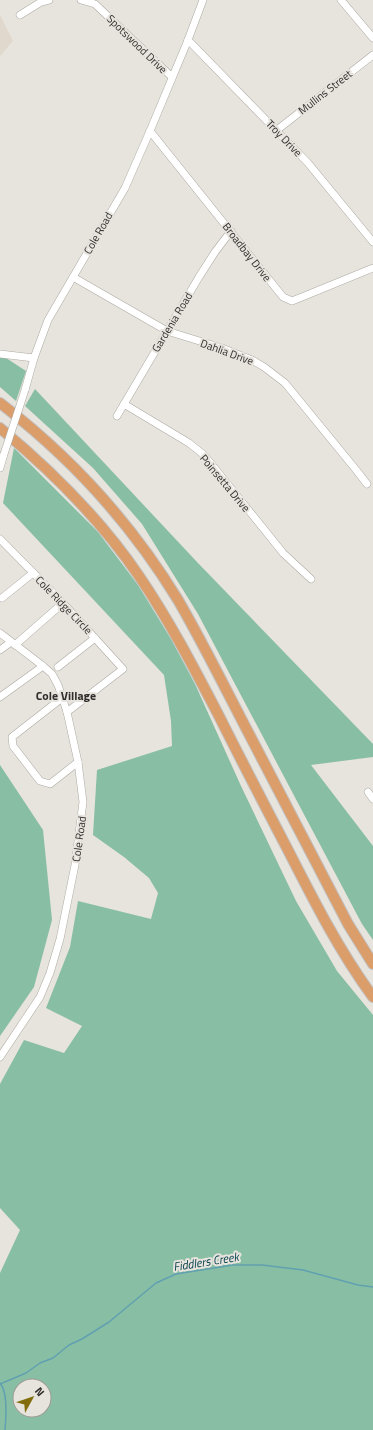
<svg xmlns="http://www.w3.org/2000/svg" width="373" height="1430" font-family="'Titillium Web',sans-serif">
<style>
.built{fill:#e0d8cc}
.forest{fill:#88bfa4;fill-rule:evenodd}
.lines{fill:none;stroke-linecap:round;stroke-linejoin:round}
.stream{stroke:#61a0b0;stroke-width:1.5}
.minor-casing{stroke:#adaaa4;stroke-width:8}
.highway-casing{stroke:#c1c0c0;stroke-width:12}
.minor{stroke:#fff;stroke-width:7}
.highway{stroke:#db9e6a;stroke-width:10}
.minor-bridge-casing{stroke:#adaaa4;stroke-width:8;stroke-linecap:butt}
.minor-bridge{stroke:#fff;stroke-width:7}
.labels{text-anchor:middle;stroke-width:4;stroke-linejoin:round;paint-order:stroke}
.street-label{font-size:11px;fill:#302e2c;stroke:#e7e3dd}
.neighbourhood-label{font-size:12px;font-weight:bold;fill:#302e2c;stroke:#e7e3dd}
.water-label{font-size:12px;font-style:italic;fill:#003e4a;stroke:#e7e3dd}
</style>
<rect width="100%" height="100%" fill="#e7e3dd"/>
<polygon class="built" points="0,15 13,41 0,56"/>
<g class="forest">
<polygon points="0,354 26,371 16,401 0,387"/>
<polygon points="35,389 197,562 373,744 373,757 311,765 373,846 373,940 362,924 198,614 142,524 93,468 25,406"/>
<path d="M14 448 98 532 138 585 171 639 195 684 241 786 296 901 337 971 373 1015V1430H0V1273L20 1230 0 1208V1084L24 1040 64 1053 82 1026 46 1008 70 947 78 901 151 919 158 893 149 878 124 857 93 835 97 770 172 746 171 721 164 675 3 503ZM20 1386H44V1410H20Z"/>
<polygon points="0,765 43,830 52,920 34,987 0,1036"/>
</g>
<g class="lines">
<g class="stream">
<path d="M0 1383C8 1392 6 1419 5 1430"/>
<polyline points="0,1384 26,1373 40,1363 53,1358 69,1345 82,1339 109,1322 156,1283 176,1274 233,1265 262,1265 303,1270 358,1285 373,1287"/>
</g>
<g class="minor-casing">
<g id="minor">
<polyline points="81,0 95,4 172,77"/>
<polyline points="341,0 373,38"/>
<polyline points="20,15 41,2 49,0"/>
<polyline points="188,40 308,163 373,242"/>
<polyline points="277,130 373,55"/>
<polyline points="150,131 283,297 292,301 302,297 373,268"/>
<polyline points="73,277 167,331 222,348 252,360 264,367 285,383 357,471 367,484"/>
<polyline points="0,354 34,358"/>
<polyline points="25,390 34,358 48,320 125,188 150,131 188,40 203,0"/>
<polyline points="124,404 189,443 204,455 271,538 283,553 311,579"/>
<polyline points="117,416 199,277 215,252 231,231"/>
<polyline points="0,468 4,454"/>
<polyline points="0,539 63,603 123,669 67,712"/>
<polyline points="2,598 33,573"/>
<polyline points="0,633 43,666 52,674 58,685 67,712 78,762 83,802 75,865 60,939 50,973 40,997 0,1057"/>
<polyline points="15,645 63,603"/>
<polyline points="0,650 11,642"/>
<polyline points="58,667 95,638"/>
<polyline points="0,697 43,666"/>
<polyline points="62,698 12,737 13,746 40,781 50,784 78,762"/>
<polyline points="368,792 373,799"/>
</g>
</g>
<g class="highway-casing">
<g id="highway">
<path d="M0 403C72 458 131 523 178 600 203 643 225 688 248 732 281 796 315 860 348 924L373 964"/>
<path d="M0 428C52 471 101 520 139 576 169 620 194 668 219 716 242 762 266 808 290 854 315 903 340 952 373 997"/>
</g>
</g>
<use href="#minor" class="minor"/>
<use href="#highway" class="highway"/>
<g class="minor-bridge-casing">
<polyline id="minor-bridge" points="4,454 25,390"/>
</g>
<use href="#minor-bridge" class="minor-bridge"/>
</g>
<g class="labels">
<g class="street-label">
<text transform="translate(137 44) rotate(44)" y="4">Spotswood Drive</text>
<text transform="translate(325 92) rotate(-38)" y="4">Mullins Street</text>
<text transform="translate(284 138) rotate(46)" y="4">Troy Drive</text>
<text transform="translate(98 233) rotate(-60)" y="4">Cole Road</text>
<text transform="translate(247 252) rotate(52)" y="4">Broadbay Drive</text>
<text transform="translate(172 322) rotate(-59)" y="4">Gardenia Road</text>
<text transform="translate(227 352) rotate(20)" y="4">Dahlia Drive</text>
<text transform="translate(225 483) rotate(50)" y="4">Poinsetta Drive</text>
<text transform="translate(64 605) rotate(46)" y="4">Cole Ridge Circle</text>
<text transform="translate(79 839) rotate(-82)" y="4">Cole Road</text>
</g>
<g class="neighbourhood-label">
<text x="66" y="700">Cole Village</text>
</g>
<g class="water-label">
<text transform="translate(206 1262) rotate(-9)" y="4">Fiddlers Creek</text>
</g>
</g>
<g transform="translate(32 1398) rotate(50)"><circle r="19" fill="#e7e3dd" stroke="#9e9b96"/>
<path d="M0-3L7 15L0 10L-7 15Z" fill="#826d0a"/>
<text y="-6" font-size="11" font-weight="bold" text-anchor="middle" fill="#302e2c">N</text>
</g>
</svg>
